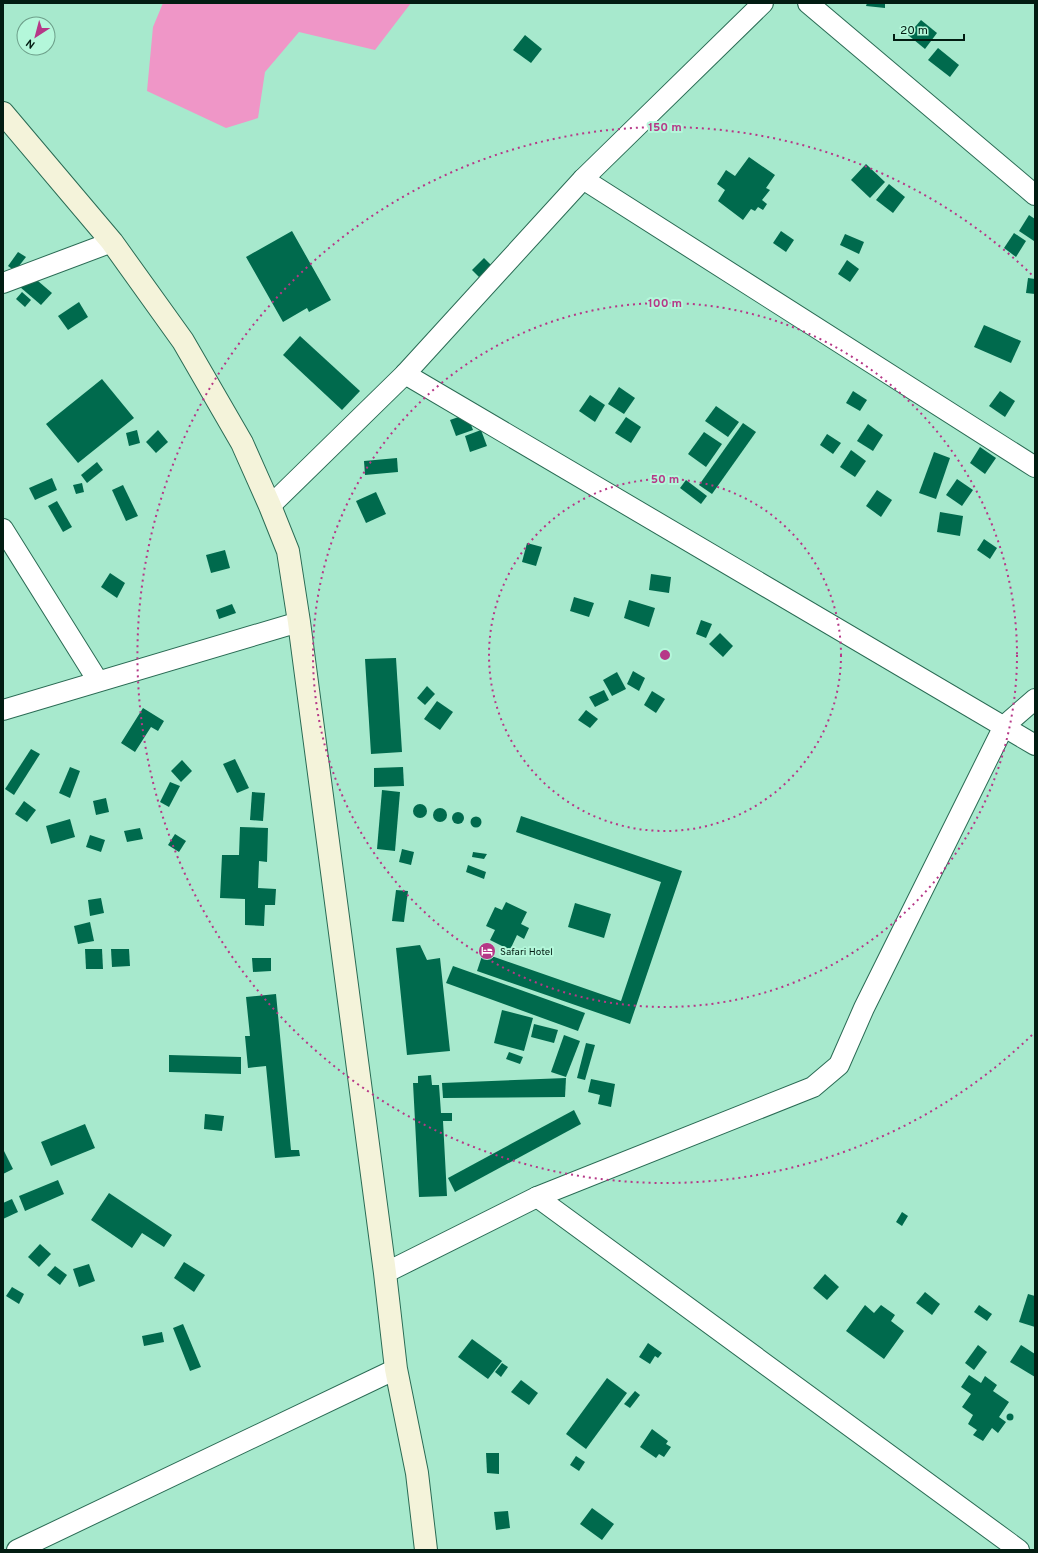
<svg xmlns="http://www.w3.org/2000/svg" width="1038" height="1553" font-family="Overpass,sans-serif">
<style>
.green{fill:#ef96c7}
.building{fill:#006a4d}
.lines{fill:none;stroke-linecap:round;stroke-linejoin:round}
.street-casing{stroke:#2a6b54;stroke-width:22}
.secondary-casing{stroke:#2a6b54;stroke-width:24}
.street{stroke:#fff;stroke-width:20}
.secondary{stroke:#f4f3da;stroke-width:22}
.ring{fill:none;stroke:#b63887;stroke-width:2;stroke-dasharray:2 4}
.labels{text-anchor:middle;stroke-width:4;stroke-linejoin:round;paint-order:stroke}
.poi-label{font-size:10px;fill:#021c12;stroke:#b4f7da;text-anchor:start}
.centre{fill:#b63887;stroke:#b4f7da;stroke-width:2}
.ring-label{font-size:12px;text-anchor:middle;font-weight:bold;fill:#b63887;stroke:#b4f7da;stroke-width:4;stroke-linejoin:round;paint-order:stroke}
</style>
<rect width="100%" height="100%" fill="#a7e9cd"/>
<polygon class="green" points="163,3 411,3 375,50 299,32 265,72 258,118 226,128 147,91 153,27"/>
<g class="building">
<polygon points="867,3 885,3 885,8 866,6"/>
<polygon points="921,20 937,33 925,49 908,35"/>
<polygon points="525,35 542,49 531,63 513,50"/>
<polygon points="938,48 959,65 950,77 928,60"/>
<polygon points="749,157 775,175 766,188 770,190 762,200 767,204 763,210 758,207 755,211 751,209 743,220 718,201 725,190 717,184 726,170 735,176"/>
<polygon points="866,164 885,182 870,198 851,180"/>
<polygon points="889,184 905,197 893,213 876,200"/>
<polygon points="1029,215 1035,219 1034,241 1019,231"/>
<polygon points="292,231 331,300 309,312 307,308 283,322 246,257"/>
<polygon points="781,231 794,240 786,252 773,243"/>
<polygon points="1014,233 1026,241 1016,257 1004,248"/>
<polygon points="845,234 864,242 859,254 840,245"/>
<polygon points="18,252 26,257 15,271 8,266"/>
<polygon points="484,258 491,265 479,277 472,270"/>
<polygon points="847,260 859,269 850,282 838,274"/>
<polygon points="31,275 52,293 41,305 20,287"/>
<polygon points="1028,278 1035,279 1035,294 1026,293"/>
<polygon points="22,292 31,300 25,307 16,299"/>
<polygon points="79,302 88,317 68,330 58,316"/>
<polygon points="984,325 1021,341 1011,363 974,347"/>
<polygon points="300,336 360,391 342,410 283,355"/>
<polygon points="102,379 134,418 78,463 46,424"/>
<polygon points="619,387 635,398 624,414 608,404"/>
<polygon points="853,391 867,400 860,411 846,403"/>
<polygon points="1000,391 1015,401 1005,417 989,406"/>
<polygon points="590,395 605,405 595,422 579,411"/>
<polygon points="716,406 739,422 728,437 705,421"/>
<polygon points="467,414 473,430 456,436 450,420"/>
<polygon points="626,417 641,427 631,443 615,433"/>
<polygon points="743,423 756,432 712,494 699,485"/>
<polygon points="868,424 883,435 873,451 857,441"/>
<polygon points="137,430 140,443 129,446 126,433"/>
<polygon points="158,430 168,442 156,453 146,442"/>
<polygon points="481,430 487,446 470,452 465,436"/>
<polygon points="704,432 722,444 706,467 688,454"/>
<polygon points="827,434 841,443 833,454 820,445"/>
<polygon points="980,447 996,458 985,474 970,463"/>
<polygon points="851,450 866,461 855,477 840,467"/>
<polygon points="934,452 950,458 936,499 919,493"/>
<polygon points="397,458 398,472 365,475 364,461"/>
<polygon points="97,462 103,470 87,483 81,475"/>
<polygon points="52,478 57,490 35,500 29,488"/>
<polygon points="957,479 973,490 962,506 946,495"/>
<polygon points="686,480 707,496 701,504 680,488"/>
<polygon points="82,483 84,492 76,494 73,485"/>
<polygon points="123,485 138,516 126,521 112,490"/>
<polygon points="877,490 892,500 881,517 866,506"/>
<polygon points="376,492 386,514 366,523 356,501"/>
<polygon points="57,501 72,527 63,532 48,506"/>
<polygon points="940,512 963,516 960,536 937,532"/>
<polygon points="984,539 997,548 990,559 977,550"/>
<polygon points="527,543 542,547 536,566 522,562"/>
<polygon points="225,550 230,568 211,573 206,555"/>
<polygon points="110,573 125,583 117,598 101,587"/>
<polygon points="651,574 671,577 669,593 649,590"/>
<polygon points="574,597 594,603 589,617 570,611"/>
<polygon points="629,600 655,608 649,627 624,618"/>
<polygon points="232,604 236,613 219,619 216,610"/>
<polygon points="701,620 712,624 706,638 696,634"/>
<polygon points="720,633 733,646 723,657 709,644"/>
<polygon points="396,658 402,752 371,754 365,659"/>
<polygon points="633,671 645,678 639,691 627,684"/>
<polygon points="617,672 626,689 612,696 603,680"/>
<polygon points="427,686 435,694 425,705 417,698"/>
<polygon points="604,690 609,700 595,707 589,697"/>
<polygon points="652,691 665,699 656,713 644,705"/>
<polygon points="437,701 453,712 440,730 424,719"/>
<polygon points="143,708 164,721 158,731 151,727 135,752 121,743"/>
<polygon points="586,710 598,719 590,728 578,720"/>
<polygon points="31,749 40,754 14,795 5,789"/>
<polygon points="235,759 249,788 237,793 223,764"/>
<polygon points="182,760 192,771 181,782 171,771"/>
<polygon points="70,767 80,771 70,798 59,793"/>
<polygon points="403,767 404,786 374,787 374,768"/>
<polygon points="170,782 180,786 169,807 160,802"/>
<polygon points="382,790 400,792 395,851 377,849"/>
<polygon points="252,792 265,793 263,821 250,820"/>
<polygon points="106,798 109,812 96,815 93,801"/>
<polygon points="24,801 36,810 27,822 15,814"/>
<circle cx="420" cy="811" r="7"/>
<circle cx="440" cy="815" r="7"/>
<circle cx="458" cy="818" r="6"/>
<polygon points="521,816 682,871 630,1024 477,971 483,953 621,1001 661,882 516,832"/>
<circle cx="476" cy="822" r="5.5"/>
<polygon points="70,819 75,837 51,844 46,826"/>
<polygon points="240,827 268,828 267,862 259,861 258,888 276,889 275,905 265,905 264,926 245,925 245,899 220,898 222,855 239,855"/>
<polygon points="140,828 143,839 127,842 124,831"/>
<polygon points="175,834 186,841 179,852 168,845"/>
<polygon points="90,835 105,840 101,852 86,847"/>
<polygon points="402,849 414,852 411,865 399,862"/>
<polygon points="473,852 487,854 484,859 472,857"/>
<polygon points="468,865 486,872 484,879 466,872"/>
<polygon points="396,890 408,891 404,922 392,921"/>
<polygon points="101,898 104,913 90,916 88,900"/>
<polygon points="506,902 527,912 521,924 529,928 524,939 517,935 510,950 490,940 495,930 486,926 495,907 502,910"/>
<polygon points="575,903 611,914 604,938 568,927"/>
<polygon points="90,922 94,941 78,944 74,926"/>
<polygon points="420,945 427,960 440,958 450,1051 407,1055 396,948"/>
<polygon points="85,949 102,949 103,969 86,969"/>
<polygon points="111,949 129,949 130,966 112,967"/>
<polygon points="252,958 271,958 271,971 253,972"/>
<polygon points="453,966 585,1013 578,1031 446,983"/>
<polygon points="276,994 291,1150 299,1150 300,1156 275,1158 266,1066 248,1068 245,1036 250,1036 246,997"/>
<polygon points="502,1010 533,1018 524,1051 494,1043"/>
<polygon points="534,1024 558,1030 554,1043 531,1037"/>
<polygon points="564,1035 580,1041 566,1077 551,1072"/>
<polygon points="586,1043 595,1045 585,1080 577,1078"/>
<polygon points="509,1052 523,1057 520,1064 506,1059"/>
<polygon points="169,1055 241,1057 241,1074 169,1072"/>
<polygon points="431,1075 432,1085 439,1085 441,1113 452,1113 452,1121 443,1121 447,1196 419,1197 413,1083 418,1083 418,1076"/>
<polygon points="566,1078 565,1097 443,1098 442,1083"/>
<polygon points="591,1079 615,1084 611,1107 598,1104 600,1095 588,1092"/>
<polygon points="574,1110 581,1124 455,1192 448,1178"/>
<polygon points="205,1114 224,1116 222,1131 204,1129"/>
<polygon points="85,1124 95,1148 51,1166 41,1142"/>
<polygon points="3,1149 13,1169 3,1174"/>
<polygon points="58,1180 64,1194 25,1211 19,1196"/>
<polygon points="109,1193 172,1235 164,1247 142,1233 132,1248 91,1220"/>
<polygon points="12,1199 18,1212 3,1219 3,1203"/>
<polygon points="902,1212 908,1216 902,1226 896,1222"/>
<polygon points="40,1244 51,1254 39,1267 28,1257"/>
<polygon points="184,1262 205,1275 194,1292 174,1278"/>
<polygon points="89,1264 95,1281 79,1287 73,1269"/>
<polygon points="55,1266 67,1275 60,1285 47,1275"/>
<polygon points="825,1274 839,1287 827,1300 813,1288"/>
<polygon points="12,1287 24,1294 19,1304 6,1296"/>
<polygon points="925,1292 940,1304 932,1315 916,1303"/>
<polygon points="1028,1294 1035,1296 1035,1327 1019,1322"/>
<polygon points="865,1305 874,1313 881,1305 895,1315 891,1321 904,1331 884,1359 846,1331"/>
<polygon points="979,1305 992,1314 987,1321 974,1312"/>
<polygon points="183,1324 201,1367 190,1371 173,1328"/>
<polygon points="162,1332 164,1342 144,1346 142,1336"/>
<polygon points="472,1339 502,1361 488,1379 458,1357"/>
<polygon points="648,1343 662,1353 658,1358 655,1356 650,1364 639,1357"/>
<polygon points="978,1345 987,1352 974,1370 965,1363"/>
<polygon points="1021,1345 1035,1354 1035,1377 1010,1362"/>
<polygon points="502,1363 508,1367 501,1377 495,1372"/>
<polygon points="969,1375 981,1383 985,1376 997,1385 993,1391 1009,1402 999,1417 1006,1422 998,1433 992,1428 983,1441 973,1435 977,1430 968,1424 973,1415 962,1407 971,1394 961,1387"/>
<polygon points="607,1378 627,1393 586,1449 566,1434"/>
<polygon points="521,1380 538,1393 529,1405 511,1392"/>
<polygon points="635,1391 640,1395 630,1408 624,1404"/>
<circle cx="1010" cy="1417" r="3.5"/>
<polygon points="652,1429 668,1441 666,1444 671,1447 664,1457 659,1454 656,1458 640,1447"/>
<polygon points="486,1453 499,1453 499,1474 487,1473"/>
<polygon points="576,1456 585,1462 579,1471 570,1465"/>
<polygon points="592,1508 614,1524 602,1540 580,1524"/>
<polygon points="508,1511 510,1528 496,1530 494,1512"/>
</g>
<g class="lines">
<g class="street-casing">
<g id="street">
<polyline points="808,3 1035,195"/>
<polyline points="583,179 1035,467"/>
<polyline points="3,283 112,242"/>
<polyline points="405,374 1035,745"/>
<polyline points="270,506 405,374 583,179 763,3"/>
<polyline points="3,529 98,681"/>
<polyline points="3,710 299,622"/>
<polyline points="537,1197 1019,1550"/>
<polyline points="385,1273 537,1197 813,1087 839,1065 864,1008 1004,726 1035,699"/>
<polyline points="17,1550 396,1369"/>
</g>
</g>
<g class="secondary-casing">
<polyline id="secondary" points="3,113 112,242 183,341 242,443 270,506 288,551 299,622 385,1273 396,1369 417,1473 426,1550"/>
</g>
<use href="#street" class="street"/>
<use href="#secondary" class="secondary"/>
</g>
<g class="ring">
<circle cx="665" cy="655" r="176"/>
<circle cx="665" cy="655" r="352"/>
<path d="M1032 1035A528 528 0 1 1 1032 275"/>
</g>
<defs>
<g id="hotel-disc" transform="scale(0.9)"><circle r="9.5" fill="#b63887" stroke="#b4f7da"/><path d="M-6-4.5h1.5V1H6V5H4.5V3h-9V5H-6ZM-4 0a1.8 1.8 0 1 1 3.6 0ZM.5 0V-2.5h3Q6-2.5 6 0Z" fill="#fff"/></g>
</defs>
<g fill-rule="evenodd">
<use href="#hotel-disc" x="487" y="951"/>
</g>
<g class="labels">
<g class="poi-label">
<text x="500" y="955">Safari Hotel</text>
</g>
</g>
<circle cx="665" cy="655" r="6" class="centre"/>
<g class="ring-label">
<text x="665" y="131">150 m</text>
<text x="665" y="307">100 m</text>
<text x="665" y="483">50 m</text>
</g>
<rect width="1038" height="1553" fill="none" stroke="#021c12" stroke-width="8"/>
<g transform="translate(36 36) rotate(216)"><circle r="19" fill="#b4f7da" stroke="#6d9f8a"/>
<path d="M0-3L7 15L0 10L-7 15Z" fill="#b63887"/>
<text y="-6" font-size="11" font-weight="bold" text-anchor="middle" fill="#021c12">N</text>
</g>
<path d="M894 34v6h70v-6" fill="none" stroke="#021c12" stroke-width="2"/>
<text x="900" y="34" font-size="12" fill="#021c12" stroke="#b4f7da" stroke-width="3" paint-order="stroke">20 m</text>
</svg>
